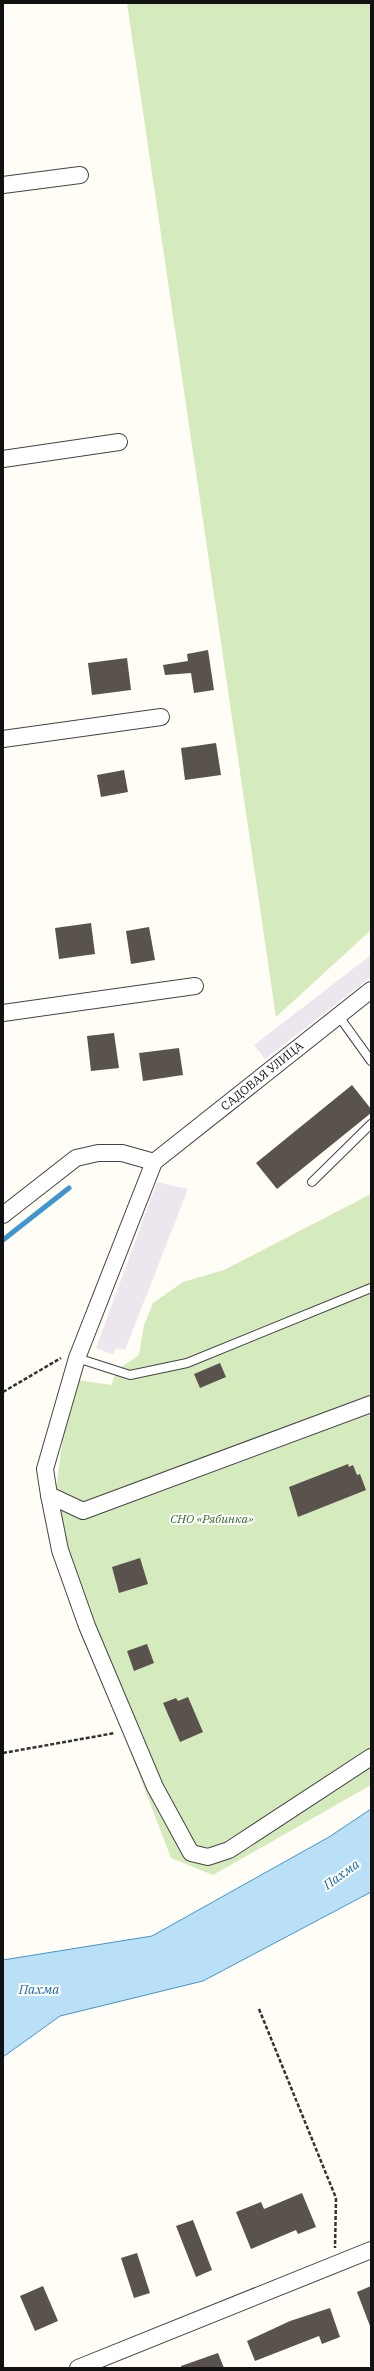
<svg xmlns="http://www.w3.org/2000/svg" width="374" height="2371" font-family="'IBM Plex Serif',serif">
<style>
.industrial{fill:#eee6ef}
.green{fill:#d5ebbd}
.water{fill:#b9e0f7;stroke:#3f96cf}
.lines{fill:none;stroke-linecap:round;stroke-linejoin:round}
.stream{stroke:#3f96cf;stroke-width:5}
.building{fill:#5a524d}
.service-casing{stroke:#444;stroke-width:10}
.minor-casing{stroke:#444;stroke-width:18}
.path{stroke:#333;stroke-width:2.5;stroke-dasharray:4 2;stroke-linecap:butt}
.service{stroke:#fff;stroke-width:8}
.minor{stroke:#fff;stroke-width:16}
.labels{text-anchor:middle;stroke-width:4;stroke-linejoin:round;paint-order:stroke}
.street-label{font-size:12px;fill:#111;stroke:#fff}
.park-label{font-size:12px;font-style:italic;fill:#2f6b1f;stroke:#fff}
.water-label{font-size:13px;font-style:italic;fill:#1768a6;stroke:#fff}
</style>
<rect width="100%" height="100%" fill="#fffdf5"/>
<g class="industrial">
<polygon points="371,955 371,977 265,1059 254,1045"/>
<polygon points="157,1182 188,1189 125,1350 116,1348 113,1355 96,1348"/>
</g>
<g class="green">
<polygon points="127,3 371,3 371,930 276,1017"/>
<polygon points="371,1194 371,1785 213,1875 171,1858 122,1730 81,1634 53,1542 55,1496 71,1379 111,1385 117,1370 139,1355 144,1325 153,1303 183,1282 224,1270"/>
</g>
<polygon class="water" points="371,1809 371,1892 203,1981 60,2016 3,2057 3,1960 152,1936 329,1837"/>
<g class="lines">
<polyline class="stream" points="3,1240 69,1188"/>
</g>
<g class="building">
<polygon points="208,650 214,690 194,693 191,673 165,675 163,665 188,661 187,654"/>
<polygon points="127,658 131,690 92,695 88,663"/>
<polygon points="216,743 221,775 185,780 181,748"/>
<polygon points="124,770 128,792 101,797 97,775"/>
<polygon points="91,923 95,954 59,959 55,928"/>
<polygon points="149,927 155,960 131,964 126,931"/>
<polygon points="114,1033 119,1068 91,1071 87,1036"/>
<polygon points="179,1048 183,1075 143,1081 139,1053"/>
<polygon points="352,1085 371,1109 371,1113 277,1189 256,1163"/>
<polygon points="220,1363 226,1377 200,1388 194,1374"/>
<polygon points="348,1464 349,1467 353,1465 357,1475 360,1474 366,1490 298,1517 289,1487"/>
<polygon points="140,1558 148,1584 119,1593 112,1567"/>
<polygon points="147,1644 154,1663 134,1671 127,1651"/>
<polygon points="188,1697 203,1732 180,1742 163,1703 176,1698 178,1701"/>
<polygon points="302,2193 316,2227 298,2234 296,2230 251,2249 236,2212 261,2202 264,2209"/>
<polygon points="193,2220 212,2270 196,2277 176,2226"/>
<polygon points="137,2253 150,2293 134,2298 121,2258"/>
<polygon points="43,2286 58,2321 35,2331 20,2296"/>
<polygon points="371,2286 371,2326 370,2326 357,2292"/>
<polygon points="330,2308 340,2337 322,2344 319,2336 255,2361 247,2341 290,2321"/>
<polygon points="218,2353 224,2368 181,2368 181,2366"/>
</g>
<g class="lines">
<g class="service-casing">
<g id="service">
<polyline points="338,1015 371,1061"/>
<polyline points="312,1182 371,1124"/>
<polyline points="77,1358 130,1375 187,1363 371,1288"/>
</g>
</g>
<g class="minor-casing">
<g id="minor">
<polyline points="3,185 80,175"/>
<polyline points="3,459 119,442"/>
<polyline points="3,739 161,717"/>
<polyline points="371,990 154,1162 77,1358 45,1469 49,1495 83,1511 371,1404"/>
<polyline points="3,1013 195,986"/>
<polyline points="3,1215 76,1158 98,1153 122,1153 154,1162"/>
<polyline points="49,1495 60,1550 87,1626 155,1787 191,1853 208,1857 229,1850 371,1757"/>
<polyline points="78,2368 371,2250"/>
</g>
</g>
<g class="path">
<polyline points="3,1392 61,1358"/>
<polyline points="3,1753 115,1733"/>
<polyline points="259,2009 336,2198 335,2248"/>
</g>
<use href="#service" class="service"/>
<use href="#minor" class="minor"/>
</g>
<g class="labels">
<g class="street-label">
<text transform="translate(262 1076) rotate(-39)" y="4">САДОВАЯ УЛИЦА</text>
</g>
<g class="park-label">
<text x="212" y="1523">СНО «Рябинка»</text>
</g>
<g class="water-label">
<text transform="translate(341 1874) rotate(-36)" y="5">Пахма</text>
<text x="39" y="1994">Пахма</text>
</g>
</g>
<rect width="374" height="2371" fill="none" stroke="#111111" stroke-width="8"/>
</svg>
